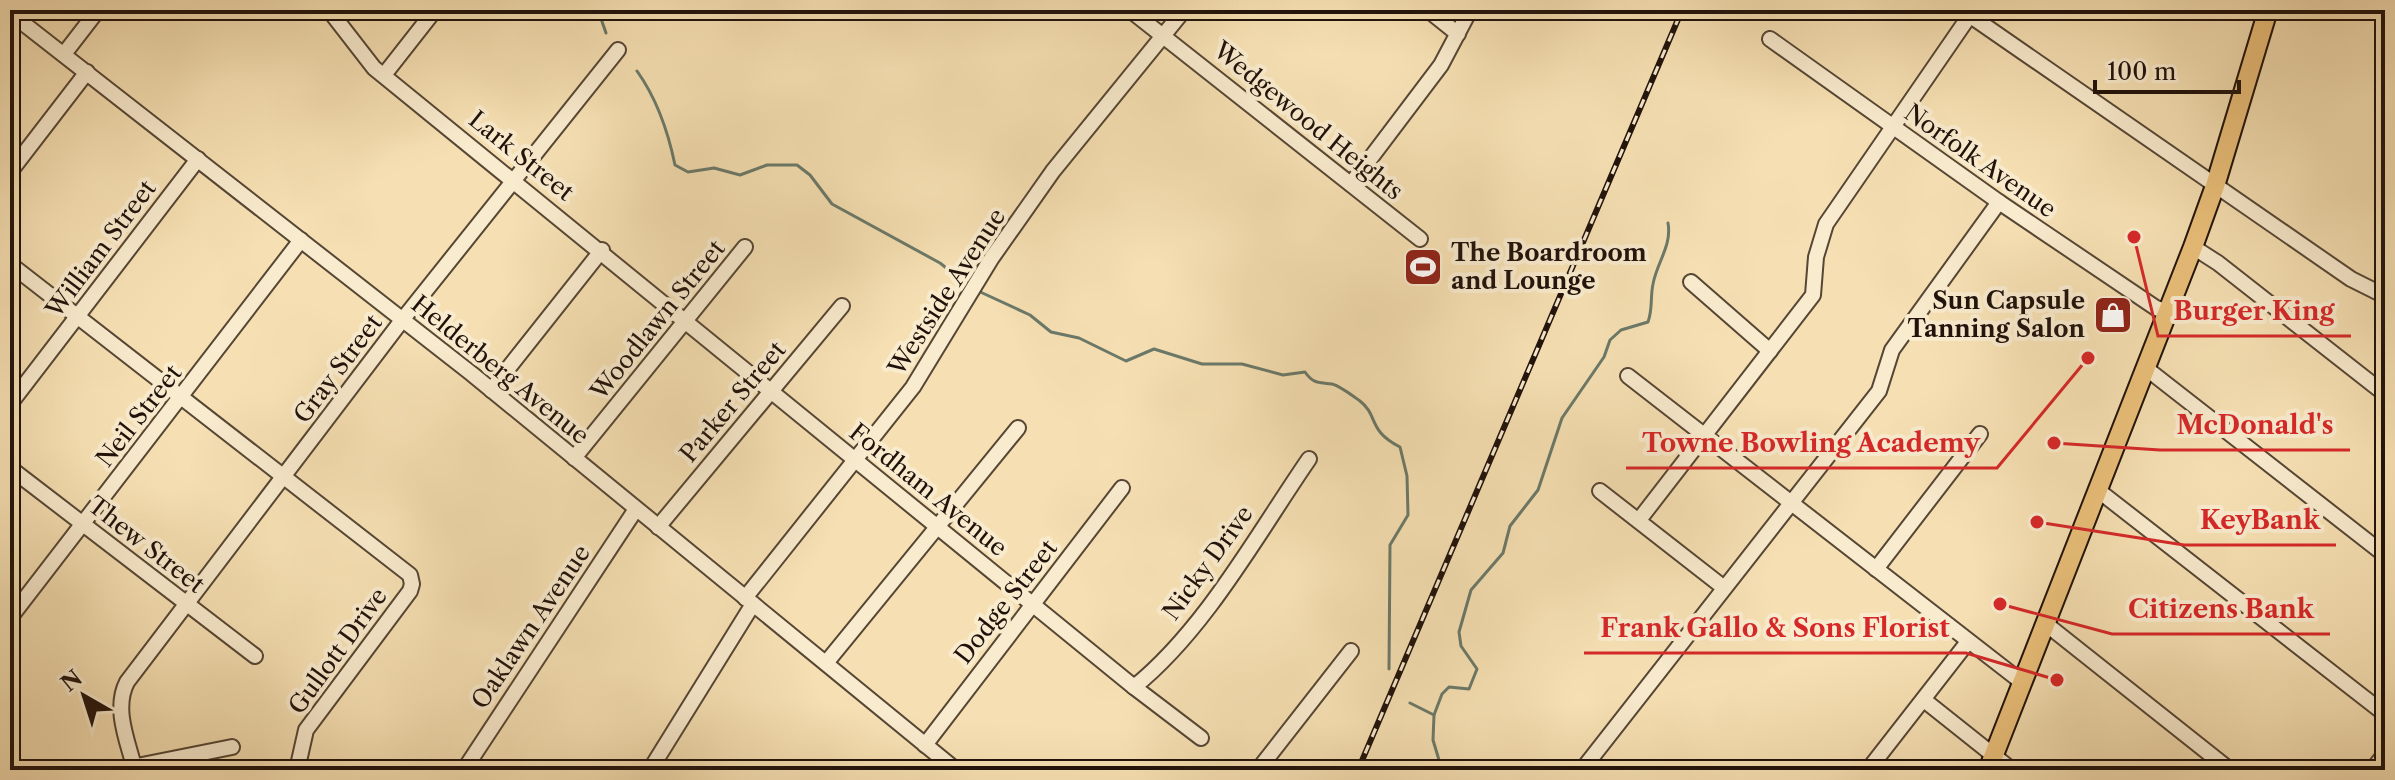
<svg xmlns="http://www.w3.org/2000/svg" width="2395" height="780" font-family="'Libre Caslon Text',serif">
<style>
.lines{fill:none;stroke-linecap:round;stroke-linejoin:round}
.stream{stroke:#6b7969;stroke-width:3}
.minor-casing{stroke:#564635;stroke-width:18}
.major-casing{stroke:#20120b;stroke-width:22}
.minor{stroke:#f9ebce;stroke-width:14}
.major{stroke:#ebc07a;stroke-width:18}
.rail-casing{stroke:#20120b;stroke-width:6}
.rail{stroke:#f9ebce;stroke-width:3;stroke-dasharray:9;stroke-linecap:butt}
.labels{text-anchor:middle;stroke-width:8;stroke-linejoin:round;paint-order:stroke}
.street-label{font-size:24px;fill:#20120b;stroke:#f9ebce}
.poi-label{font-size:24px;font-weight:bold;fill:#20120b;stroke:#f9ebce;text-anchor:start}
.leader{fill:none;stroke:#d62828;stroke-width:3}
.callout-dot{fill:#d62828;stroke:#f9ebce;stroke-width:3}
.callout-label{font-size:26px;text-anchor:middle;font-weight:bold;fill:#d62828;stroke:#f9ebce;stroke-width:8;stroke-linejoin:round;paint-order:stroke}
</style>
<rect width="100%" height="100%" fill="#f6e0b3"/>
<filter id="stains"><feTurbulence type="fractalNoise" baseFrequency=".0025" numOctaves="4"/><feColorMatrix values="0 0 0 0 .2 0 0 0 0 .09 0 0 0 0 .02 0 0 0 .5 -.17"/></filter>
<radialGradient id="worn" r=".72"><stop offset=".6" stop-color="#630" stop-opacity="0"/><stop offset="1" stop-color="#630" stop-opacity=".3"/></radialGradient>
<g class="lines">
<g class="stream">
<polyline points="598,10 606,33"/>
<path d="M637 71C657 99 668 131 675 165L688 172 714 168 740 175 767 165H797L810 175 832 204 940 263 969 286"/>
<path d="M976 290 1030 315 1051 332 1079 338 1126 361 1154 349 1202 364H1242L1283 375 1305 372C1314 385 1320 382 1332 384 1340 386 1353 396 1360 401 1379 416 1367 430 1400 447L1407 476 1408 515 1390 545 1389 669"/>
<polyline points="1410,703 1434,715 1433,740 1442,770"/>
<path d="M1434 715 1442 694 1449 687 1469 689 1477 669 1461 646 1459 632 1471 590 1503 553 1510 526 1538 490 1562 418 1604 357 1610 340 1621 330 1648 322C1653 308 1650 298 1653 284 1657 262 1672 246 1668 223"/>
</g>
<g class="minor-casing">
<g id="minor">
<polyline points="329,10 374,68 1134,687 1201,738"/>
<polyline points="1130,10 1420,239"/>
<polyline points="1428,10 1458,34"/>
<polyline points="1965,12 2351,279 2385,296"/>
<polyline points="10,13 472,374 956,770"/>
<polyline points="1770,39 1999,202 2156,308 2168,312"/>
<polyline points="64,54 98,10"/>
<polyline points="384,75 435,10"/>
<polyline points="10,172 87,72"/>
<polyline points="1351,184 1441,65 1470,10"/>
<polyline points="2193,247 2218,263 2385,394"/>
<polyline points="10,264 410,575 412,584 410,591 306,730 297,770"/>
<polyline points="1691,282 1770,351"/>
<polyline points="2147,369 2385,555"/>
<polyline points="1628,376 2023,683"/>
<polyline points="491,390 602,250"/>
<polyline points="10,404 198,159"/>
<polyline points="574,458 745,247"/>
<polyline points="10,468 255,656"/>
<polyline points="1600,491 1723,587"/>
<polyline points="2099,491 2385,714"/>
<polyline points="1639,520 1813,295 1816,257 1826,224 1970,15"/>
<polyline points="658,527 842,306"/>
<polyline points="1876,569 1980,434"/>
<polyline points="745,598 913,387 991,259 1053,171 1184,10"/>
<polyline points="10,618 301,240"/>
<polyline points="2046,624 2230,770"/>
<polyline points="826,663 1018,428"/>
<path d="M1134 687C1205 630 1258 533 1309 459"/>
<polyline points="1924,700 2012,770"/>
<polyline points="925,745 1122,488"/>
<polyline points="117,770 232,747"/>
<path d="M135 770C128 742 113 709 127 682L403 319 618 50"/>
<polyline points="464,770 636,509"/>
<polyline points="650,770 753,604"/>
<polyline points="1258,770 1351,651"/>
<polyline points="1582,770 1879,391 1892,350 1999,202"/>
<polyline points="1868,770 1967,643"/>
<polyline points="2372,770 2385,754"/>
</g>
</g>
<g class="major-casing">
<polyline id="major" points="1988,770 2193,247 2215,186 2268,10"/>
</g>
<use href="#minor" class="minor"/>
<use href="#major" class="major"/>
<g class="rail-casing">
<polyline id="rail" points="1358,770 1682,10"/>
</g>
<use href="#rail" class="rail"/>
</g>
<defs>
<g id="stadium-square" transform="scale(2)"><rect x="-9" y="-9" width="18" height="18" rx="4" fill="#8f2418" stroke="#f9ebce"/><path d="M0-5a6.5 5 0 1 0 0 10a6.5 5 0 1 0 0-10ZM-3.5-1.8h7v3.6h-7Z" fill="#fff"/></g>
<g id="shop-square" transform="scale(2)"><rect x="-9" y="-9" width="18" height="18" rx="4" fill="#8f2418" stroke="#f9ebce"/><path d="M-5-2.5h2.3a2.7 3.5 0 0 1 5.4 0H5L5.5 6h-11ZM-1.5-2.5h3a1.5 2.3 0 0 0-3 0Z" fill="#fff"/></g>
</defs>
<g fill-rule="evenodd">
<use href="#stadium-square" x="1423" y="267"/>
<use href="#shop-square" x="2113" y="315"/>
</g>
<g class="labels">
<g class="street-label">
<text transform="translate(1308 121) rotate(39)" y="8">Wedgewood Heights</text>
<text transform="translate(521 156) rotate(39)" y="8">Lark Street</text>
<text transform="translate(1980 161) rotate(35)" y="8">Norfolk Avenue</text>
<text transform="translate(101 249) rotate(-53)" y="8">William Street</text>
<text transform="translate(947 292) rotate(-57)" y="8">Westside Avenue</text>
<text transform="translate(658 320) rotate(-51)" y="8">Woodlawn Street</text>
<text transform="translate(338 369) rotate(-53)" y="8">Gray Street</text>
<text transform="translate(500 370) rotate(39)" y="8">Helderberg Avenue</text>
<text transform="translate(733 402) rotate(-50)" y="8">Parker Street</text>
<text transform="translate(139 416) rotate(-52)" y="8">Neil Street</text>
<text transform="translate(928 490) rotate(39)" y="8">Fordham Avenue</text>
<text transform="translate(146 545) rotate(38)" y="8">Thew Street</text>
<text transform="translate(1208 563) rotate(-54)" y="8">Nicky Drive</text>
<text transform="translate(1006 602) rotate(-52)" y="8">Dodge Street</text>
<text transform="translate(531 627) rotate(-56)" y="8">Oaklawn Avenue</text>
<text transform="translate(338 651) rotate(-54)" y="8">Gullott Drive</text>
</g>
<g class="poi-label">
<text x="1451" y="261">The Boardroom<tspan x="1451" dy="28">and Lounge</tspan></text>
<text x="2085" y="309" text-anchor="end">Sun Capsule<tspan x="2085" dy="28">Tanning Salon</tspan></text>
</g>
</g>
<path class="leader" d="M2134 237L2158 336H2351M2054 443L2160 450H2350M2088 358L1997 468H1626M2037 522L2184 545H2336M2000 604L2112 634H2330M2057 680L1966 653H1584"/>
<g class="callout-dot">
<circle cx="2134" cy="237" r="8"/>
<circle cx="2054" cy="443" r="8"/>
<circle cx="2088" cy="358" r="8"/>
<circle cx="2037" cy="522" r="8"/>
<circle cx="2000" cy="604" r="8"/>
<circle cx="2057" cy="680" r="8"/>
</g>
<g class="callout-label">
<text x="2254" y="320">Burger King</text>
<text x="2255" y="434">McDonald's</text>
<text x="1811" y="452">Towne Bowling Academy</text>
<text x="2260" y="529">KeyBank</text>
<text x="2221" y="618">Citizens Bank</text>
<text x="1775" y="637">Frank Gallo &amp; Sons Florist</text>
</g>
<rect width="2395" height="780" fill="none" stroke="#f6e0b3" stroke-width="40"/>
<rect x="12" y="12" width="2371" height="756" fill="none" stroke="#20120b" stroke-width="4"/>
<rect x="20" y="20" width="2355" height="740" fill="none" stroke="#20120b" stroke-width="2"/>
<g transform="translate(84 696) rotate(321)" stroke="#f9ebce" stroke-width="6" paint-order="stroke">
<path d="M0-6L14 30L0 20L-14 30Z" fill="#20120b"/>
<text y="-12" font-size="22" font-weight="bold" text-anchor="middle" fill="#20120b">N</text>
</g>
<path d="M2095 80v12h144v-12" fill="none" stroke="#20120b" stroke-width="4"/>
<text x="2107" y="80" font-size="24" fill="#20120b" stroke="#f9ebce" stroke-width="6" paint-order="stroke">100 m</text>
<rect width="100%" height="100%" filter="url(#stains)"/>
<rect width="100%" height="100%" fill="url(#worn)"/>
</svg>
